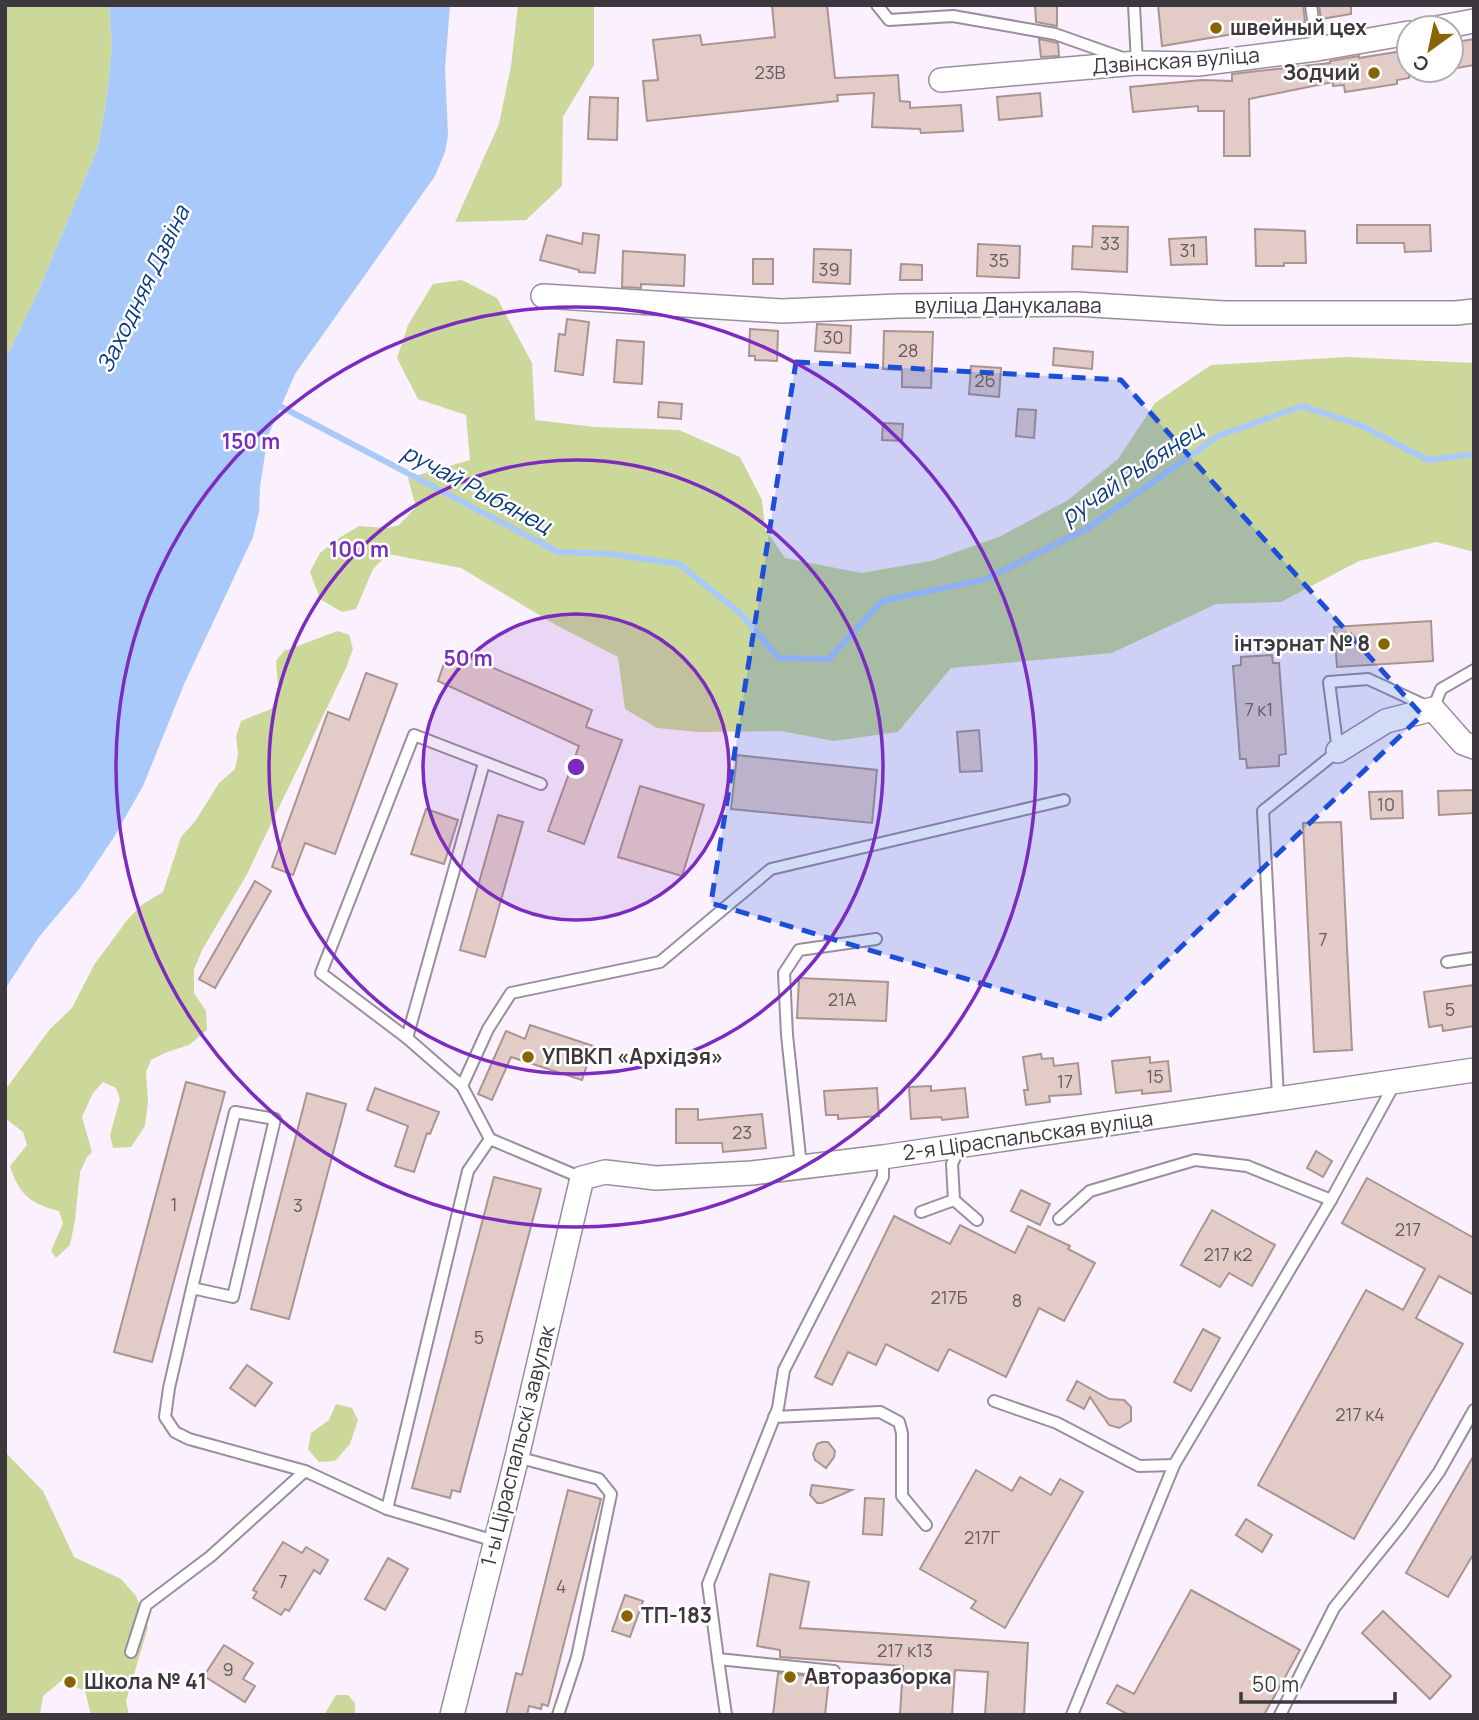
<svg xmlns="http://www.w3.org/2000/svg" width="1479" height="1720" font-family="Manrope,sans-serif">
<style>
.green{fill:#cbd899}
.water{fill:#a9c9fa}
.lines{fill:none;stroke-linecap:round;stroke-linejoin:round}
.stream{stroke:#a9c9fa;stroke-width:6}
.building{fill:#e3ccc8;stroke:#a99490;stroke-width:2}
.service-casing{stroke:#998e9e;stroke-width:14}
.minor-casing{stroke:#998e9e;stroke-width:26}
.service{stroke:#fff;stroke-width:10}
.minor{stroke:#fff;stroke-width:23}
.marked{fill:#1d4ed8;fill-opacity:0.2;stroke:#1d4ed8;stroke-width:5;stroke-dasharray:14 9;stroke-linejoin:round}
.ring{fill:none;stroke:#7b2cbf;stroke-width:3.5}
.poi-dot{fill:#896402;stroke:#fff;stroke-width:2.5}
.labels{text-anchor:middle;stroke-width:5;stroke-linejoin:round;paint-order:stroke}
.number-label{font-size:18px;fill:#665d60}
.poi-label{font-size:21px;font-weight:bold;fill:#3c383e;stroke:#fff;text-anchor:start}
.street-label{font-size:21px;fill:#3c383e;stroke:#fff}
.water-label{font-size:23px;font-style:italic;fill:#0d3b80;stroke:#fff}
.centre{fill:#7b2cbf;stroke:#fff;stroke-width:3.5}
.ring-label{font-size:21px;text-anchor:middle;font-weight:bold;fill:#7b2cbf;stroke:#fff;stroke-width:5;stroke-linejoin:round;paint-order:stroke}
</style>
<rect width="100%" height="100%" fill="#faf0fe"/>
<g class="green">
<polygon points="5,5 109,5 112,47 106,103 98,147 39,290 5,360"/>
<polygon points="518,5 594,5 594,65 563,117 562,186 526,220 455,222 499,124 511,66"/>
<polygon points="462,280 497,298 532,363 535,420 595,427 679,430 740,457 762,500 765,529 785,558 861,573 931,561 1001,536 1068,500 1118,459 1155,403 1211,365 1346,357 1474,363 1474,552 1436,542 1359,561 1281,602 1216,604 1112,653 951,668 898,732 834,741 781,731 699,732 657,728 625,709 618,657 556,625 461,568 388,554 373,569 356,609 342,612 320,599 310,572 320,553 339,538 359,526 387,528 399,525 416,507 408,478 470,460 466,415 418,399 397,358 408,325 433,284"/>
<path d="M338 631 349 635 353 649 346 668 246 876 202 950 194 970V993L206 1011 207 1030 189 1045 167 1052 151 1060 146 1072 148 1102 145 1126 131 1147 113 1148 110 1135 120 1099 116 1088 103 1082 93 1093 82 1117 92 1152 87 1157 80 1172 75 1220 70 1245 56 1258 51 1251 63 1223 59 1211C31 1204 19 1195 10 1166L27 1145 23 1132 5 1118V1090L50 1029 72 1008 94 965 128 919 143 904 163 892 181 837 196 820 219 783 235 769 238 754 236 737 241 721 271 709 279 699 276 661 284 651Z"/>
<polygon points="336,1404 352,1408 358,1420 350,1444 335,1461 319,1462 308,1449 311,1433 329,1420"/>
<polygon points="5,1452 43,1491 74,1557 121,1579 136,1596 148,1627 126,1701 129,1715 91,1715 85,1691 61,1681 43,1696 40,1715 5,1715"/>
<polygon points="336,1695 348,1695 355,1703 355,1715 324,1715"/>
</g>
<polygon class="water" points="109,5 450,5 445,68 448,135 445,152 435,176 295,374 268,436 260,486 259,511 253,537 185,682 143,786 114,837 80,888 39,937 5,989 5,360 39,290 98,147 106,103 112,47"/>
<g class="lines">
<polyline class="stream" points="276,404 558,552 612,554 679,564 740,613 779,658 829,659 882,601 986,579 1088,528 1218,436 1302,406 1360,425 1428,460 1474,454"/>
</g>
<g class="building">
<polygon points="772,5 827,5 835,78 898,75 900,101 910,102 910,108 961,105 963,131 921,133 920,129 872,127 874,93 837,95 838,101 647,121 643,81 658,80 653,40 700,35 702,45 775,37"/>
<polygon points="1035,5 1057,5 1057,26 1036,22"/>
<polygon points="1158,5 1303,5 1305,22 1162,46"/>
<polygon points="1319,5 1351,5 1351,14 1321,19"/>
<polygon points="1039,39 1058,43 1059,56 1041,57"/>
<polygon points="1474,39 1474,65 1451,69 1451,43"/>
<polygon points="1409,50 1409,78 1397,80 1397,84 1345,92 1344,85 1333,86 1333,82 1249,99 1250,156 1224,156 1224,111 1198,111 1198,106 1133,112 1130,87 1202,80 1232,81 1232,74 1330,63 1330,61 1359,56 1359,58"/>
<polygon points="1040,93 1042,116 999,120 997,97"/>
<polygon points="590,97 618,98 617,140 588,139"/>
<polygon points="1357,225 1430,225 1431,251 1405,252 1404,243 1357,243"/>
<polygon points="1093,226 1128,227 1127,272 1072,269 1073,246 1092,247"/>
<polygon points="1255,229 1305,231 1306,263 1284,263 1284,266 1256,266"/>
<polygon points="583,233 599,235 595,273 579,272 579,270 540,260 547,235 582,244"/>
<polygon points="1206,237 1207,264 1171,265 1169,239"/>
<polygon points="978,244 1020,246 1019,278 977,276"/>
<polygon points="814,249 851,250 850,284 813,282"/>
<polygon points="623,251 685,255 684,286 641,284 641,288 622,287"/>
<rect x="753" y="259" width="20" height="25"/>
<polygon points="901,264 922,265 922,280 900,280"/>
<polygon points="567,319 589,322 583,375 555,371 559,334 565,335"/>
<polygon points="817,324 851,326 850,353 815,351"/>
<polygon points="750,329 778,331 777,361 755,360 755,356 749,356"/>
<polygon points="884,331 933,332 931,388 902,387 902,370 883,369"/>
<polygon points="617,340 644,342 642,384 614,382"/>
<polygon points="1054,348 1093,352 1092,369 1053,365"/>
<polygon points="971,366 1001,368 999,397 969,394"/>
<polygon points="659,402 682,404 681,419 658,417"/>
<polygon points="1018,409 1036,410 1034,438 1016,436"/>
<polygon points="883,423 903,424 902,441 882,440"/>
<polygon points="1431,621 1433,661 1337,667 1334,627"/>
<polygon points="449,649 592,710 586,727 622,740 584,844 548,831 579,746 438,681"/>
<polygon points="1272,655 1273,663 1279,663 1286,754 1279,755 1279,766 1247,768 1246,759 1240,759 1233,666 1241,665 1241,657"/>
<polygon points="366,673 397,684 335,854 305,843 293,875 272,867 328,712 349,720"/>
<polygon points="979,730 982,771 960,772 957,732"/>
<polygon points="737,755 877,770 872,823 731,809"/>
<polygon points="640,786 704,805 682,876 618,857"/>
<polygon points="1474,790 1474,813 1439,815 1438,791"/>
<polygon points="1402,791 1403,818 1371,819 1369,792"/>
<polygon points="426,809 458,820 444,864 411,854"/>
<polygon points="498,815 523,822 485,957 460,950"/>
<polygon points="1341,822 1352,1050 1314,1052 1303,823"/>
<polygon points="255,881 271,891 215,988 199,979"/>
<polygon points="799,978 888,982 886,1021 797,1018"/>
<polygon points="1474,985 1474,1026 1443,1031 1442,1025 1429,1027 1424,992"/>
<polygon points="530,1025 593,1046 582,1080 511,1057 492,1100 478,1094 506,1031 525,1039"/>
<polygon points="1041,1054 1042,1059 1053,1058 1054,1066 1078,1063 1081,1094 1049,1096 1050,1102 1026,1105 1024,1090 1028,1090 1023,1057"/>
<polygon points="1150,1057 1150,1063 1168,1061 1171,1091 1142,1094 1142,1090 1116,1093 1112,1061"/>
<polygon points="186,1082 225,1092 152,1362 114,1352"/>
<polygon points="931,1086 931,1091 965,1088 968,1117 942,1120 941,1117 911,1119 909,1087"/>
<polygon points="375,1088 439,1112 430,1134 427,1133 414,1172 395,1166 408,1126 367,1110"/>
<polygon points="877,1088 879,1116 838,1119 838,1115 826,1115 824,1091"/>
<polygon points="307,1093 346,1104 289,1319 251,1309"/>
<polygon points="676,1109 698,1109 698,1120 762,1114 766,1148 723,1152 722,1143 676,1143"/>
<polygon points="1316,1151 1332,1161 1323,1177 1307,1168"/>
<polygon points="494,1177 541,1189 460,1492 452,1490 450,1498 412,1488"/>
<polygon points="1367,1178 1474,1238 1474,1295 1439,1276 1416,1318 1463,1344 1354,1539 1258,1485 1366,1290 1403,1310 1425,1269 1342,1223"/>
<polygon points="1021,1190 1050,1204 1040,1225 1011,1211"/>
<polygon points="1212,1210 1275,1245 1252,1286 1229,1273 1220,1287 1181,1265"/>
<polygon points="894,1216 950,1244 960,1225 1015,1253 1028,1226 1070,1246 1068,1249 1095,1263 1064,1321 1039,1308 1006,1377 949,1349 938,1371 886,1344 876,1365 848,1352 832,1385 815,1377"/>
<polygon points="1203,1329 1220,1338 1191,1391 1174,1382"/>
<polygon points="247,1365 272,1383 255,1406 230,1388"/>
<polygon points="1077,1381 1109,1399 1124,1400 1131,1407 1131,1421 1119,1428 1109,1425 1090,1397 1084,1409 1067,1400"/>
<polygon points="822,1442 828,1442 835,1451 834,1457 826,1468 815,1460 813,1454 817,1444"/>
<polygon points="1474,1455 1474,1553 1448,1597 1406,1573"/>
<polygon points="976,1470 1012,1491 1020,1477 1051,1495 1060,1479 1083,1492 1005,1628 971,1608 976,1601 920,1569"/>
<polygon points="812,1485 852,1490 822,1503 817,1503 810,1495"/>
<polygon points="568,1490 601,1499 548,1706 542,1704 541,1709 529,1706 527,1715 506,1715 516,1673 522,1675"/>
<polygon points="865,1498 884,1499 882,1535 863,1534"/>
<polygon points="1246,1519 1272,1535 1262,1552 1236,1535"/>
<polygon points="283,1542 302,1553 306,1547 328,1560 320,1574 314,1570 289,1611 285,1609 281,1615 253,1598 257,1592 253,1590"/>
<polygon points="388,1558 408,1569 385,1610 365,1599"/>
<polygon points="770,1574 809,1582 800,1628 1028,1643 1024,1715 985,1715 988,1672 955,1670 952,1715 900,1715 903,1666 780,1657 780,1650 757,1646"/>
<polygon points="1191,1590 1300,1650 1264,1715 1129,1715 1107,1703 1117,1685 1134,1694"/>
<polygon points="625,1595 643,1601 630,1637 612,1631"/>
<polygon points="1383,1611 1451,1676 1430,1699 1362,1633"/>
<polygon points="224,1645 253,1663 243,1679 255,1686 245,1702 204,1676"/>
<polygon points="778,1673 829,1678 825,1715 773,1715"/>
</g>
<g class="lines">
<g class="service-casing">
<g id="service">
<polyline points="877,5 889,20 953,16 1055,34 1137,63 1134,5"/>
<polyline points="1311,5 1317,49"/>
<polyline points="484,763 407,1038 462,1086 490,1139 582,1178"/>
<polyline points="1447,962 1474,958"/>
<polyline points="407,1038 321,973 414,735 541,784"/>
<polyline points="462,1086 488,1029 511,993 660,962 771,869 1064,800"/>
<polyline points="1278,1097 1263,811 1338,751 1329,682 1368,679 1433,709 1441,689 1474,670"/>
<polyline points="801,1166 787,1035 784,973 799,950 876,939"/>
<polyline points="954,1200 977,1220"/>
<polyline points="921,1212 954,1200 952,1164 960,1146"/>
<polyline points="1059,1219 1090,1191 1195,1160 1247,1166 1331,1200"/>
<polyline points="192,1288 235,1112 275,1119 233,1297 192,1288 169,1388 165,1417 175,1432 189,1439 305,1471 387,1509 495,1541"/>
<polyline points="994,1401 1057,1423 1139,1466 1174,1465"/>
<polyline points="774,1417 880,1412 899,1422 902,1433 902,1496 926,1525"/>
<polyline points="517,1457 599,1479 611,1494 577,1657 558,1715"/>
<polyline points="387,1509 468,1171 490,1139"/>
<polyline points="131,1652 146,1605 211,1556 305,1471"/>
<polyline points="718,1659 726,1715"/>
<polyline points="834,1671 718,1659 708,1584 778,1408 784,1370 883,1177 883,1157"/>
<polyline points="1072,1715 1174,1465 1331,1200 1395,1083"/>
<polyline points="1280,1715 1334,1608 1401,1525 1439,1472 1474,1410"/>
</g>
</g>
<g class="minor-casing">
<g id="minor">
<polyline points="1436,28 1474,21"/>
<polyline points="941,80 1137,63 1198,64 1317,49 1409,33"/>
<polyline points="543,296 782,311 898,306 1076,304 1224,313 1456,313 1474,311"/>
<polyline points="1338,751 1386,721 1433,709 1463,743 1474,747"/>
<polyline points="452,1715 517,1457 582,1178 605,1172 656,1178 752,1173 883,1157 1474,1070"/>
</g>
</g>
<use href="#service" class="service"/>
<use href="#minor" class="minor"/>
</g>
<path class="marked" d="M796 362 1121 380 1422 715 1105 1020 711 903Z"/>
<circle cx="576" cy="767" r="153" fill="#7b2cbf" fill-opacity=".12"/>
<g class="ring">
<circle cx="576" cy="767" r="153"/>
<circle cx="576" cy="767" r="307"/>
<circle cx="576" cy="767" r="460"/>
</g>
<g class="poi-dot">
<circle cx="1216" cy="28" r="7"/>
<circle cx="1374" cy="73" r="7"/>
<circle cx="1384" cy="644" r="7"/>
<circle cx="528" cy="1057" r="7"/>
<circle cx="627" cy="1616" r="7"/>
<circle cx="790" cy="1677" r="7"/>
<circle cx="70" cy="1682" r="7"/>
</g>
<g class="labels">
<g class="number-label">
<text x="770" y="79">23В</text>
<text x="1110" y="250">33</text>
<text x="1188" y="257">31</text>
<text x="999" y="267">35</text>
<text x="829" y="276">39</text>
<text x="833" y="344">30</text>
<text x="908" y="357">28</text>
<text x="985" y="387">26</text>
<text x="1259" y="716">7 к1</text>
<text x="1386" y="811">10</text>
<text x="1323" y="946">7</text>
<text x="842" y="1006">21А</text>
<text x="1450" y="1016">5</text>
<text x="1155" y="1083">15</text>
<text x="1065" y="1088">17</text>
<text x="742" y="1139">23</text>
<text x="174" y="1211">1</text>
<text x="298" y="1212">3</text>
<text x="1408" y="1236">217</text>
<text x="1228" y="1261">217 к2</text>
<text x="949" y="1304">217Б</text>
<text x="1017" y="1307">8</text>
<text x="479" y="1344">5</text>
<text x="1360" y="1421">217 к4</text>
<text x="982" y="1544">217Г</text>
<text x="283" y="1588">7</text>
<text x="561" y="1593">4</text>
<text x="905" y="1657">217 к13</text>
<text x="228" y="1676">9</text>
</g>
<g class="poi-label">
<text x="1230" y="35">швейный цех</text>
<text x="1360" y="80" text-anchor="end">Зодчий</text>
<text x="1370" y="651" text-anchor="end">інтэрнат № 8</text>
<text x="542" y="1064">УПВКП «Архідэя»</text>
<text x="641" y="1623">ТП-183</text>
<text x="804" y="1684">Авторазборка</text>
<text x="84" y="1689">Школа № 41</text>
</g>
<g class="street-label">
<text transform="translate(1176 61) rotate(-4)" y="7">Дзвінская вуліца</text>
<text x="1008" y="313">вуліца Данукалава</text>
<text transform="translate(1028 1136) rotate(-8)" y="7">2-я Ціраспальская вуліца</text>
<text transform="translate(518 1446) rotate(-76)" y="7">1-ы Ціраспальскі завулак</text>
</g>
<g class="water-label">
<text transform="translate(143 289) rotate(-64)" y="8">Заходняя Дзвіна</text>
<text transform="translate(1132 473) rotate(-34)" y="8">ручай Рыбянец</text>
<text transform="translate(477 489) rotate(28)" y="8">ручай Рыбянец</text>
</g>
</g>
<circle cx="576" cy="767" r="10" class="centre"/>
<g class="ring-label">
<text x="251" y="449">150 m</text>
<text x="359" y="557">100 m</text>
<text x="468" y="666">50 m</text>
</g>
<rect width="1479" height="1720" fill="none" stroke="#3c383e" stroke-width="14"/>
<g transform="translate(1430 49) rotate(213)"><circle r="33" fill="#ffffff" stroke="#b1afb2" stroke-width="2"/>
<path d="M0-5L12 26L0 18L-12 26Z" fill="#896402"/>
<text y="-10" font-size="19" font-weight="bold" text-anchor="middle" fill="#3c383e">С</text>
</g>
<path d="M1241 1692v10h154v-10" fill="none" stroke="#3c383e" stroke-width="3.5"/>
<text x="1252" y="1692" font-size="21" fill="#3c383e" stroke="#ffffff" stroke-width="5" paint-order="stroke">50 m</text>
</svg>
